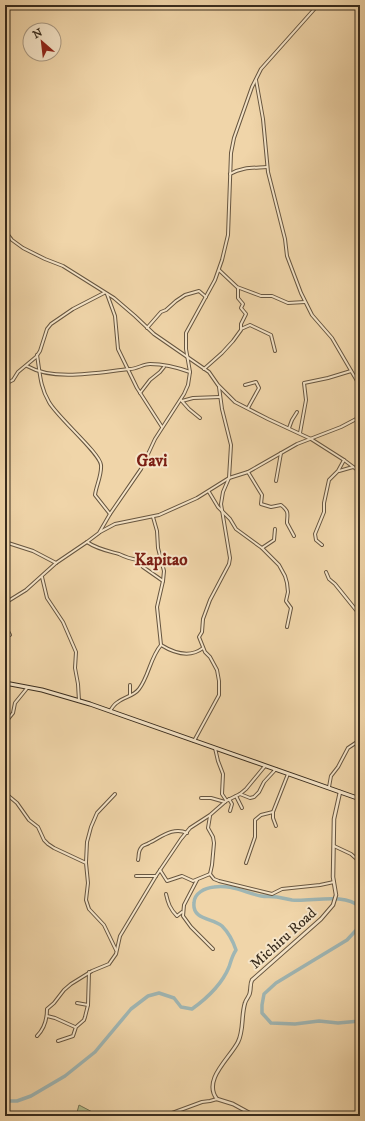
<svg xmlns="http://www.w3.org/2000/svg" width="365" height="1121" font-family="'IM FELL DW Pica',serif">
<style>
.green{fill:#b3be8d;stroke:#767555}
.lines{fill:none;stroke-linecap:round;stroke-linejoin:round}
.river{stroke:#9fb6b4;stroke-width:3.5}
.minor-casing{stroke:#675640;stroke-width:4}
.tertiary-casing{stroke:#675640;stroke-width:4.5}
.secondary-casing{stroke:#392c1d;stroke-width:5}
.minor{stroke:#f5e4c7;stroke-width:2}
.tertiary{stroke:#f5e4c7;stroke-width:2.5}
.secondary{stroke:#f5e4c7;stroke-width:3}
.labels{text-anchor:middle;stroke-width:4;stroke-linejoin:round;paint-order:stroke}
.street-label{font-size:15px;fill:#392c1d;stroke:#f5e4c7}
.quarter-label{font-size:17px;font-weight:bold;fill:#7a1f14;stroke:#f5e4c7}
</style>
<rect width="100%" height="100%" fill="#f0d5a9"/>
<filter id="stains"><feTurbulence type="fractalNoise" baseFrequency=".005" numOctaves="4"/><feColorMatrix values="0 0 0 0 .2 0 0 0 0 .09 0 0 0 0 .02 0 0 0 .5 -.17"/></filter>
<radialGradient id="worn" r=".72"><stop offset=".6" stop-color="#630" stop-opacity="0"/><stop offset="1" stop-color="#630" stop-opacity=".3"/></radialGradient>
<polygon class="green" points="79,1105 100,1116 76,1116"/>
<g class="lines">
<g class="river">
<polyline points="360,926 347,940 276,983 264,994 262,1005 262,1013 271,1023 295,1024 319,1021 338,1023 360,1021"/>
<path d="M5 1101H17L31 1096 65 1076 95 1052 131 1009 148 996 159 993 174 998 181 1007 192 1009C206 999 222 984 229 967 231 961 232 956 236 950 233 941 229 933 222 926 213 918 192 920 194 903 194 893 205 888 214 887 230 884 246 893 261 896 266 897 272 896 277 897 282 898 287 899 292 900 312 902 344 892 360 907"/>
</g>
<g class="minor-casing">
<g id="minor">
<polyline points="256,80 263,119 268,172 285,239 287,256 301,293 312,315 332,338 360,386"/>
<path d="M230 174C242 167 253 168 267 167"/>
<polyline points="5,231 12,240 23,248 45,259 63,266 114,298 135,316 154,334 209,372 218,385 235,402 268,419 311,439 344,460 360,472"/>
<polyline points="219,270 237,287 261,296 272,296 288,303 305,302"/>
<polyline points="107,294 115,316 118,349 137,388 162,427"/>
<polyline points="147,328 161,312 166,310 176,301 185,295 199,291 206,297"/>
<polyline points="241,329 250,325 271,335 275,351"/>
<path d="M37 355C40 373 40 387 49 402 57 417 100 453 101 465 102 475 96 486 95 495L110 514"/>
<path d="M27 366C55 382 100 372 130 369 137 369 143 364 150 364 162 364 179 368 190 372"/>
<polyline points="204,369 222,353 233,341 241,330 241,324 246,314 241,308 243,304 238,298 238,288"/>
<polyline points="5,384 13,380 18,372 36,357 40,351 47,329 51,324 73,309 104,293"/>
<polyline points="245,385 256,382 259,388 248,408"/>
<polyline points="140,393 150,380 160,372 164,367"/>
<polyline points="181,400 189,409 200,418"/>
<polyline points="182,401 193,398 220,397"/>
<polyline points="289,428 292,420 297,412"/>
<polyline points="300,433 306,400 304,383 328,378 351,371"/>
<polyline points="339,471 353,467"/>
<path d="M248 472 262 495 261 504 271 507 281 505C290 512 287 514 287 523L294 536"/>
<polyline points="276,481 281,453"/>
<polyline points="209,492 218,507 230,519 236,529 262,548 279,565 285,576 287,583 288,592 286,601 291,608 287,627"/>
<polyline points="100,532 115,524 159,515 197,498 229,478 248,472 297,444 341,427 360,417"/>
<polyline points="5,542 33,551 56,563"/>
<path d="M87 542C97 549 108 551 119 554 125 557 130 559 138 560L143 567 163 581"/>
<polyline points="322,545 316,540 315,534 324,512 324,503 329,480 338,471 344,460"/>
<polyline points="262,548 274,540 275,529"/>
<polyline points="326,572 329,579 335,584 360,615"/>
<polyline points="42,577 47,598 63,622 76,652 75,668 78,684 79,701"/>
<polyline points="5,603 26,590 56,563 87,542 99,533 110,514 141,469 155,439 184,394 188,385 190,372 186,349 186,333 215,280 222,260 228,235 231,153 234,138 252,87 261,69 318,5"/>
<polyline points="5,626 10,635"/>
<path d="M161 645C174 653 190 658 203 648"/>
<polyline points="130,695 130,685"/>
<path d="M110 711C112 708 114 704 118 702 124 697 134 696 139 689 149 676 150 658 161 645L157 607 163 581 164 571 158 548 157 531 153 517"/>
<polyline points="5,723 13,713 15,703 28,687"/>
<polyline points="194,741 219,695 219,681 217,670 210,657 205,652 199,637 202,632 203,619 210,600 229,564 230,558 221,504 223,492 229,478 231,445 222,409 219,387"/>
<polyline points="215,748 218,761 223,774 222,794 226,800"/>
<polyline points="329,787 331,776 338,767 348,748 360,740"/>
<polyline points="5,793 17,803 29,820 38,827 44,840 48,844 54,848 86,863 88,883 86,900 89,909 104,925 116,950"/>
<polyline points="240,794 250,798 254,797 259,792 264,782 276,769"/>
<polyline points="236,796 242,808"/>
<polyline points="201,798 211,798 225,802"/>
<polyline points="229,799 232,804 230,811"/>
<polyline points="273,812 273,818 276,826"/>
<polyline points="334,846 351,854 360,862"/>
<path d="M138 860C139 857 138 851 141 848 142 845 146 845 149 843 160 838 173 826 187 833"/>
<polyline points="86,862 87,842 91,827 97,813 115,794"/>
<polyline points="246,863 255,837 255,820 261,815 273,812 288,774"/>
<polyline points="160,870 167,881 182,876 193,881 210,874"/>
<polyline points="210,874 214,879 219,881 272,894 282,889 320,885 334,882"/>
<polyline points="210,874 212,865 214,843 213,837 208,828 210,816"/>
<polyline points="136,876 156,876"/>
<polyline points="197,880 184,905 183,916 191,927 213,949"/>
<path d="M166 894C168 903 170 909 177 916L182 912"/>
<polyline points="77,1003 88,1005"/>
<polyline points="47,1016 55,1018 75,1027"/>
<path d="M37 1036C44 1029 47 1018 47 1009L54 1003 64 990 71 984 92 971 109 964 116 954 120 936 156 876 181 839 190 828 210 815 226 801 240 794 246 789 265 766"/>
<polyline points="58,1041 73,1036 76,1027 84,1020 85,1017 88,1005 89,972"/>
<polyline points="164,1116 202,1102 210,1101 217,1099"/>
</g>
</g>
<g class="tertiary-casing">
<path id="tertiary" d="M255 1116 233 1104 217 1099C202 1080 230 1058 238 1042 244 1030 241 1016 245 1003 246 999 250 996 250 992 251 987 250 984 252 980L321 919 333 905 336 895 333 877 334 819 340 792"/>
</g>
<g class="secondary-casing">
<polyline id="secondary" points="5,683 42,690 90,704 360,799"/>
</g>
<use href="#minor" class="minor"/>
<use href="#tertiary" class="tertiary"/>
<use href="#secondary" class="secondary"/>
</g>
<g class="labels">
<g class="street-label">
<text transform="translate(283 938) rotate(-42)" y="5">Michiru Road</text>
</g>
<g class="quarter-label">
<text x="152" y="466">Gavi</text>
<text x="161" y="565">Kapitao</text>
</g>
</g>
<rect width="365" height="1121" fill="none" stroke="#f0d5a9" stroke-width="20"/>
<rect x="6" y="6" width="353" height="1109" fill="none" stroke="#392c1d" stroke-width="2"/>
<rect x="10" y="10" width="345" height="1101" fill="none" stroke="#392c1d"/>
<g transform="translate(42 42) rotate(332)"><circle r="19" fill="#f5e4c7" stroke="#aa9a83"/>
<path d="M0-3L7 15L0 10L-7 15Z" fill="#8f2418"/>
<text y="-6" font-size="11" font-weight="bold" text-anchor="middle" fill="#392c1d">N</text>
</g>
<rect width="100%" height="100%" filter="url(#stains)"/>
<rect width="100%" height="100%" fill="url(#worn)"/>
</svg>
